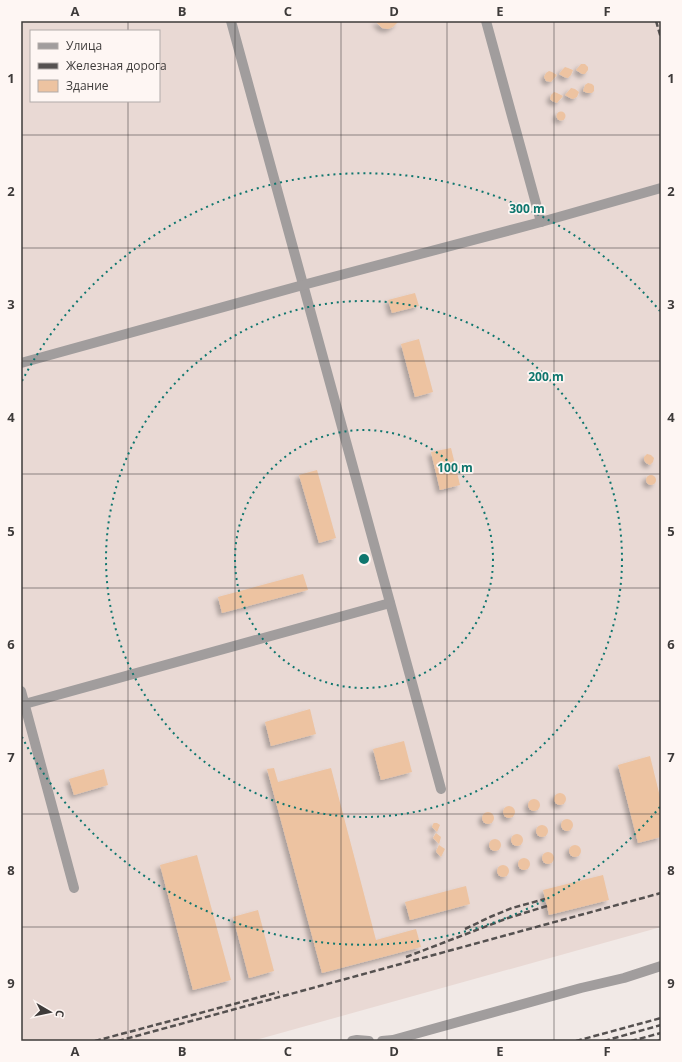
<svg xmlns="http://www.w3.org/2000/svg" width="682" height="1062" font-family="'Open Sans',sans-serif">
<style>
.built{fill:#e9d9d4;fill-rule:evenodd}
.building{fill:#edc3a1;filter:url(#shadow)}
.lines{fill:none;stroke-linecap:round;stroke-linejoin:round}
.minor{stroke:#a19d9d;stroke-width:10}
.rail{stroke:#555150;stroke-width:2.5;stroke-dasharray:6 3;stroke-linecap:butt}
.grid{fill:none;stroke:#3e3b3a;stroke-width:1;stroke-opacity:0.55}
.ring{fill:none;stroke:#0f766e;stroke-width:2;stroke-dasharray:2 4}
.centre{fill:#0f766e;stroke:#fef6f3;stroke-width:2}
.ring-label{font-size:12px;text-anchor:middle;font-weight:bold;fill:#0f766e;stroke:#fef6f3;stroke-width:3.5;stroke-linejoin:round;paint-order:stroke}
.neatline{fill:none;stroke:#3e3b3a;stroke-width:1.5}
.grid-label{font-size:13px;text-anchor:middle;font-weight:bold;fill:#3e3b3a}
</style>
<defs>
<filter id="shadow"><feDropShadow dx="-3.5" dy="3.5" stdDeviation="2" flood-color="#0004"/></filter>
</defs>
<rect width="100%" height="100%" fill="#f1e9e6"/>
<path class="built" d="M21 21H661V927L252 1041H21ZM31 31H159V101H31Z"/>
<g class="building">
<polygon points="375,21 399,21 393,27 388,29 382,28"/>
<polygon points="581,64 585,64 588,67 588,70 585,74 582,74 576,70"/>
<polygon points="565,67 568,68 573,70 571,75 568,78 564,77 559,74 563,69"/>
<polygon points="549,71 552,72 557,75 551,82 546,81 544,77 546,73"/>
<polygon points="588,83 592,84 594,86 594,91 592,93 587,93 583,91 585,85"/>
<polygon points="571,88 575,89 579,92 577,97 573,99 570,98 565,95"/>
<polygon points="554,92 557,93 563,96 557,103 552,101 550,99 551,95"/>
<circle cx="561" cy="116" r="4.5"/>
<polygon points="415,293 419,306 392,313 388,300"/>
<polygon points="419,339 433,392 415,397 401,344"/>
<polygon points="451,448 460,485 440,490 431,452"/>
<polygon points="647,454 651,455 654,458 653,462 650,465 646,463 644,460 644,457"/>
<polygon points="317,470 336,538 319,543 299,475"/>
<circle cx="651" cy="480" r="5"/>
<polygon points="303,574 308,590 222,613 218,597"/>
<polygon points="310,709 316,734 271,746 265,722"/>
<polygon points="404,741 412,772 381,780 373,749"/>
<polygon points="650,756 661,801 661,837 638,843 618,765"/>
<polygon points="274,768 278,782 331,768 376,940 416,929 421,947 322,973 267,769"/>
<polygon points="104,769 108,785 74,795 69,779"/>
<circle cx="560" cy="799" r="6"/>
<circle cx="534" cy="805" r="6"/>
<circle cx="509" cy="812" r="6"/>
<circle cx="488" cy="818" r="6"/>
<circle cx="567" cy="825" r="6"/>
<polygon points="434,823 437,823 440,825 437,832 432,827 433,824"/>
<circle cx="542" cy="831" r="6"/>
<polygon points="436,833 441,837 439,844 433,838"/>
<circle cx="517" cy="840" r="6"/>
<circle cx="495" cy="845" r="6"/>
<circle cx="575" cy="851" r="6"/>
<polygon points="439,845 445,849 441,857 437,853 436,851"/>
<circle cx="548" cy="858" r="6"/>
<polygon points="197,855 231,980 193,990 160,865"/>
<circle cx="524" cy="864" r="6"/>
<circle cx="503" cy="871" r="6"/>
<polygon points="603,875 609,900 549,915 543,890"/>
<polygon points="466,886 470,904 410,920 405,902"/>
<polygon points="258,910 274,971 249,978 233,917"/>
</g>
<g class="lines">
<g class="minor">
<polyline points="231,21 441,789"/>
<polyline points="486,21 541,222"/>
<polyline points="21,363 303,285 541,222 661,188"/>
<polyline points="21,691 74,888"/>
<polyline points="21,705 390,603"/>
<polyline points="352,1041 357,1040 369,1041"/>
<polyline points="382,1041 393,1040 581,988 624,978 661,966"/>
</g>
<g class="rail">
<polyline points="656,21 661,38"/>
<polyline points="465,929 490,917 512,908 545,899"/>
<polyline points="406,957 508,918 547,906"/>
<polyline points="95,1041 279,992"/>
<polyline points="118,1041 661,893"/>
<polyline points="576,1041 661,1018"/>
<polyline points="604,1041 661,1025"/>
<polyline points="631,1041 661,1033"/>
<polyline points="658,1041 661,1040"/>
</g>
</g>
<path class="grid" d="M128 21V31M235 21V1041M341 21V1041M447 21V1041M554 21V1041M128 101V1041M21 135H661M21 248H661M21 361H661M21 474H661M21 588H661M21 701H661M21 814H661M21 927H661"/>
<g class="ring">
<circle cx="364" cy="559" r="129"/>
<circle cx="364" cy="559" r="258"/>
<path d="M660 807A386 386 0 0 1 22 737M22 381A386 386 0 0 1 660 311"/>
</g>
<circle cx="364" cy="559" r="6" class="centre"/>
<g class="ring-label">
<text x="527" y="213">300 m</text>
<text x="546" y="381">200 m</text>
<text x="455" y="472">100 m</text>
</g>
<rect width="682" height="1062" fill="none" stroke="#fef6f3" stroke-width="44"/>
<rect x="30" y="30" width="130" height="72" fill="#fef6f3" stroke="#b1aba9"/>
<rect x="38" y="43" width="20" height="6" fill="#a19d9d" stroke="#b1aba9"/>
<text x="66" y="50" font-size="12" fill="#3e3b3a">Улица</text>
<rect x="38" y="63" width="20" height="6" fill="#555150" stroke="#b1aba9"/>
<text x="66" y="70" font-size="12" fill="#3e3b3a">Железная дорога</text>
<rect x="38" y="80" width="20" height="12" fill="#edc3a1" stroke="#b1aba9"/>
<text x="66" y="90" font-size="12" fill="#3e3b3a">Здание</text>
<g transform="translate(50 1012) rotate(99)" stroke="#fef6f3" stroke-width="3" paint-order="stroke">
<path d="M0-3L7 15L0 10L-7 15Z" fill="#3e3b3a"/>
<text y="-6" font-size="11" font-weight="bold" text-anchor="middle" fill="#3e3b3a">С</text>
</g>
<rect x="22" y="22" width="638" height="1018" class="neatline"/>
<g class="grid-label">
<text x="75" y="16">A</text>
<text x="182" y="16">B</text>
<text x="288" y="16">C</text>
<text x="394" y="16">D</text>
<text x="500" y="16">E</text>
<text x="607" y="16">F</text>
<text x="11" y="83">1</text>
<text x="671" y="83">1</text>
<text x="11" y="196">2</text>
<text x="671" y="196">2</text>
<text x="11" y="309">3</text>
<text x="671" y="309">3</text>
<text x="11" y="422">4</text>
<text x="671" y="422">4</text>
<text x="11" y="536">5</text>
<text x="671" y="536">5</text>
<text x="11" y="649">6</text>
<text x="671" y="649">6</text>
<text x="11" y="762">7</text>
<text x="671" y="762">7</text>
<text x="11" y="875">8</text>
<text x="671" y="875">8</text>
<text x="11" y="988">9</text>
<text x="671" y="988">9</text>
<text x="75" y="1056">A</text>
<text x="182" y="1056">B</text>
<text x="288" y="1056">C</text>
<text x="394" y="1056">D</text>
<text x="500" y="1056">E</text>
<text x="607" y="1056">F</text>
</g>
</svg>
